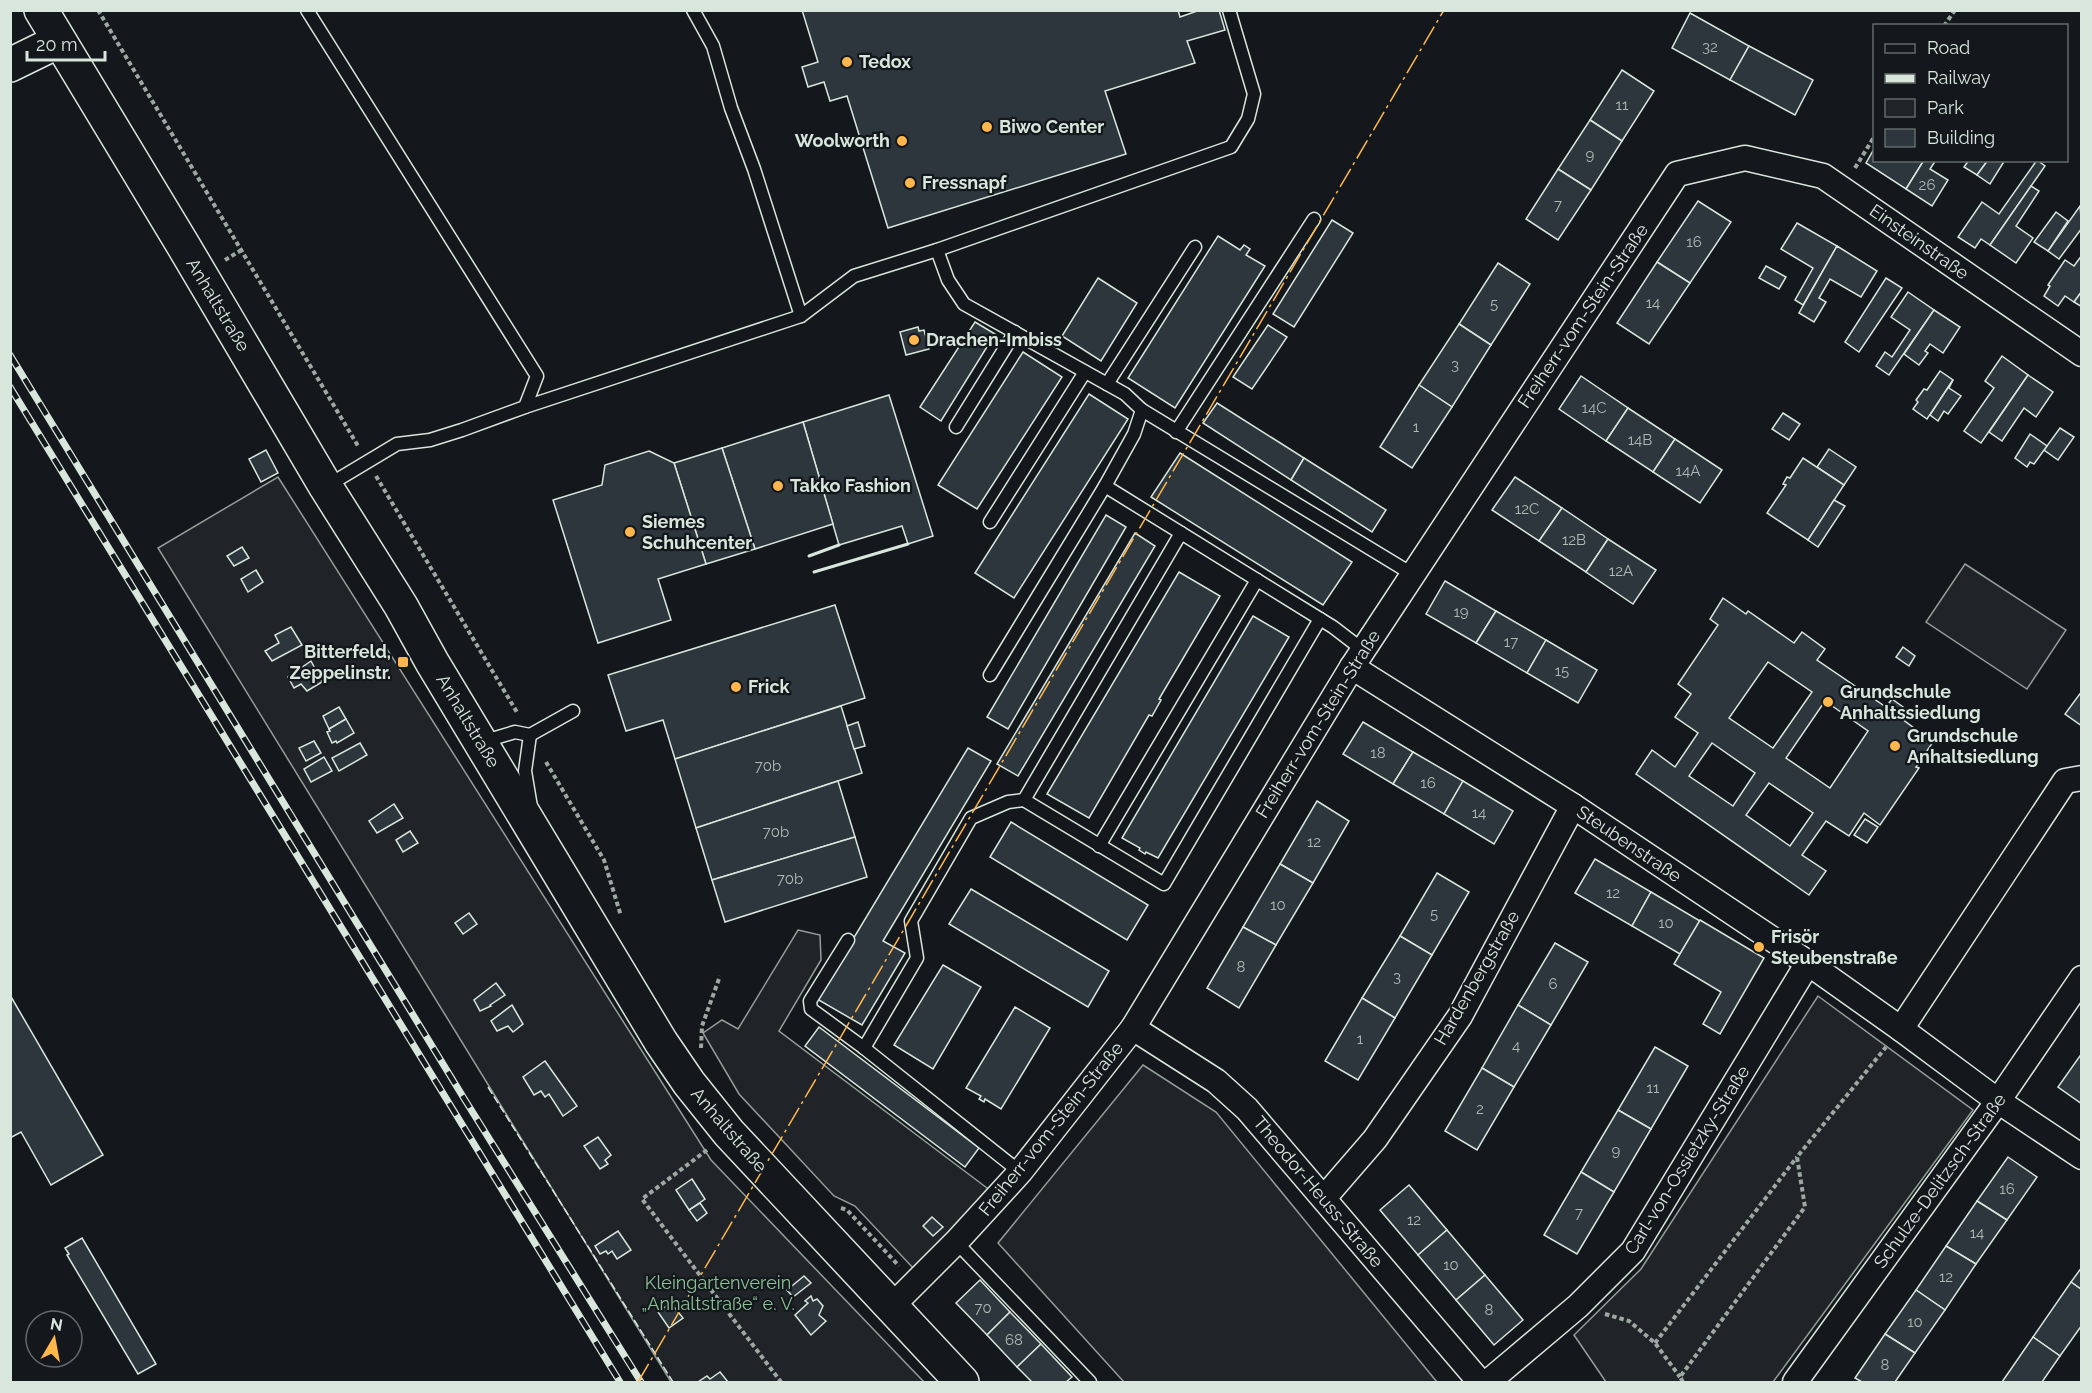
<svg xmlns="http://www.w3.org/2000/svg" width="2092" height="1393" font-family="Raleway,sans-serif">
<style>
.green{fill:#202428;stroke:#939e99;stroke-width:1.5}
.building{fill:#2c363c;stroke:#d8e6dc;stroke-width:1.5;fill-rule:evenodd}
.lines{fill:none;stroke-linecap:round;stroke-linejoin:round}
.lane-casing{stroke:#d8e6dc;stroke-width:15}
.street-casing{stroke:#d8e6dc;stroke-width:27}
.secondary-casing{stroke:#d8e6dc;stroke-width:36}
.path{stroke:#9da8a2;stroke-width:4;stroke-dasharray:4.5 3;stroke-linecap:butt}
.lane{stroke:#14181c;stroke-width:12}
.street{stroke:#14181c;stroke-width:24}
.secondary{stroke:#14181c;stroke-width:33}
.rail-casing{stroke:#d8e6dc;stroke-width:7}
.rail{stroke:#14181c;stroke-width:4.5;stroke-dasharray:14;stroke-linecap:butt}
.fence{stroke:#d8e6dc;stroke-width:1.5;stroke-dasharray:8 3;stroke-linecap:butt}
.wall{stroke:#d8e6dc;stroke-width:3}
.power{stroke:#ffb74d;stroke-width:1.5;stroke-dasharray:21 4.5 3 4.5;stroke-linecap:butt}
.poi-dot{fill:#ffb74d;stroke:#14181c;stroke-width:2}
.labels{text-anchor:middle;stroke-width:4.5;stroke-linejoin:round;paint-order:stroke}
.number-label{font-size:15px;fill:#adbab4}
.poi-label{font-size:18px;font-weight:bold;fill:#d8e6dc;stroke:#14181c;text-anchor:start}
.street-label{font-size:18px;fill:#d8e6dc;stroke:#14181c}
.park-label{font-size:18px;fill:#8ac095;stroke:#14181c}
</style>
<rect width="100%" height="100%" fill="#14181c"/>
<g class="green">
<polygon points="278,477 711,1160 924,1382 671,1382 158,548"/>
<polygon points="1965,564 2066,630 2027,689 1926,622"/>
<polygon points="798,930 820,935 821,960 779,1031 991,1191 914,1269 855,1206 834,1196 739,1094 703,1033 722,1020 738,1029"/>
<polygon points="1818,996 1973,1110 1773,1382 1606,1382 1574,1335 1641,1269"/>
<polygon points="1143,1065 1216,1112 1437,1382 1124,1382 998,1243"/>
</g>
<g class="building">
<polygon points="802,10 1178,10 1180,17 1200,10 1219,10 1225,30 1187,41 1195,63 1105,91 1126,154 888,228 847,96 830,101 824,82 808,87 802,67 818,62"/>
<polygon points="1690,13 1749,46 1730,80 1672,48"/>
<polygon points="1749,46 1813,80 1795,115 1730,80"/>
<polygon points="1622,70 1654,91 1622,141 1590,120"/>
<polygon points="1590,120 1622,141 1591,190 1558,169"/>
<polygon points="1874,149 1874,160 1924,160 1906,189 1866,163"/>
<polygon points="1924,160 1936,160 1930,169 1948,180 1932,206 1906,189"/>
<polygon points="1969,160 1988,160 1977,175 1964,167"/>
<polygon points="1988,160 2005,160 1990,184 1977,175"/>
<polygon points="2037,160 2045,166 1990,245 1981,239 1975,248 1958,237 1982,202 1999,214"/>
<polygon points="1558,169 1591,190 1558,240 1526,219"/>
<polygon points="2031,186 2039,191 2016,226 2033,238 2016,263 1990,245"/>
<polygon points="1698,201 1731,222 1690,283 1657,262"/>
<polygon points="2080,206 2082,228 2059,259 2048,251"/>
<polygon points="2056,212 2068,221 2048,251 2034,242"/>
<polygon points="1332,220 1353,233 1294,327 1273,314"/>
<polygon points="1797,223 1837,246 1803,305 1795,300 1813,268 1781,249"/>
<polygon points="1218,236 1240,250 1244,245 1250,249 1246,255 1265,266 1175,408 1128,378"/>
<polygon points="1837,246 1877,271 1861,297 1830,279 1819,298 1826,302 1814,322 1799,313"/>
<polygon points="2082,255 2082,291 2074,302 2065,296 2058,306 2044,296 2050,286 2048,285 2065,260 2074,266"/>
<polygon points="1657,262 1690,283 1649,344 1617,323"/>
<polygon points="1498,263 1530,284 1491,345 1459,324"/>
<polygon points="1766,266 1786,277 1779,289 1759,278"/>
<polygon points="1098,278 1137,303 1101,361 1062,336"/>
<polygon points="1886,278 1902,288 1859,352 1845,342"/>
<polygon points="2082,291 2082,307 2074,302"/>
<polygon points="1908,292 1934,310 1889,375 1876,366 1885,352 1892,357 1910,330 1891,317"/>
<polygon points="1934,310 1960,327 1943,353 1930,344 1925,351 1928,353 1919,365 1904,354"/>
<polygon points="975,322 995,334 941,421 920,407"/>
<polygon points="1459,324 1491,345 1452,407 1419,385"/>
<polygon points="1268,325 1287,337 1252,389 1233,377"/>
<polygon points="918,327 919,331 924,330 929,349 906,355 900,332"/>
<polygon points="1023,352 1062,377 977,509 938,485"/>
<polygon points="2002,356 2028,375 1981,443 1964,431 1994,388 1985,381"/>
<polygon points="1940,371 1953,380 1927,419 1913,409 1918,402 1916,400 1924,389 1927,390"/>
<polygon points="2028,375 2053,392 2036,417 2024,408 2002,441 1989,432"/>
<polygon points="1581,376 1628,408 1606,441 1559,409"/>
<polygon points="1953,380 1949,388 1961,396 1948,414 1944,411 1938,421 1930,415"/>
<polygon points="1419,385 1452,407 1412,468 1380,447"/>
<polygon points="1089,394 1128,419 1014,598 975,573"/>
<polygon points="889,395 933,536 908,544 902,526 839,545 803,422"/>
<polygon points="1217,403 1304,458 1291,480 1203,423"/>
<polygon points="1628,408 1675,439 1653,472 1606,441"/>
<polygon points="1783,413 1800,424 1789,440 1772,429"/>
<polygon points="803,422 833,524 755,549 722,448"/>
<polygon points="2060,428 2074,437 2058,460 2044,450"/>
<polygon points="2030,434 2047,446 2034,464 2030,462 2027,467 2015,458"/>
<polygon points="1675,439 1722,470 1700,503 1653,472"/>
<polygon points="722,448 755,549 706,564 674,463"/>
<polygon points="1829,449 1856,467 1844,485 1817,467"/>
<polygon points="266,450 278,473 261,482 249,459"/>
<polygon points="649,451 674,463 706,564 658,579 671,620 598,643 553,500 602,485 605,465"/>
<polygon points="1180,453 1352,562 1323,605 1151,497"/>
<polygon points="1304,458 1386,510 1372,532 1291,480"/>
<polygon points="1803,458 1844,485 1808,540 1767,513 1786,485 1783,484 1787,477 1790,478"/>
<polygon points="1515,477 1562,508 1539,541 1492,510"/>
<polygon points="1834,500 1845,506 1818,547 1808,540"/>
<polygon points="1562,508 1608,539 1586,572 1539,541"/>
<polygon points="1106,515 1126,527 1008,729 987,717"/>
<polygon points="1135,533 1155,546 1018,776 997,764"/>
<polygon points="1608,539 1656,570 1633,604 1586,572"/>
<polygon points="242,547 249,558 234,566 227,556"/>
<polygon points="256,570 263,582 248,592 241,579"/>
<polygon points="1179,572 1220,596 1159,699 1161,700 1152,716 1149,715 1089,818 1047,794"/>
<polygon points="1445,581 1496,611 1476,643 1426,614"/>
<path d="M1723 598 1746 614 1748 611 1794 643 1802 632 1825 649 1817 660 1886 707 1892 699 1903 707 1898 716 1933 742 1916 767 1919 768 1880 825 1864 813 1849 836 1826 821 1802 855 1826 871 1809 895 1636 774 1652 750 1675 767 1698 733 1675 717 1691 694 1678 684 1718 625 1710 619ZM1768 662 1812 692 1773 748 1729 718ZM1825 701 1868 731 1830 788 1786 758ZM1712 743 1755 773 1733 806 1689 776ZM1769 783 1813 813 1790 846 1746 815Z"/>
<polygon points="835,605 865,698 675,759 663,720 626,731 608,675"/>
<polygon points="1496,611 1546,640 1527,673 1476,643"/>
<polygon points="1253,616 1289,637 1158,858 1146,852 1145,854 1139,850 1140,848 1122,838"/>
<polygon points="291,627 302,645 272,661 265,651 279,643 275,635"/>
<polygon points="1546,640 1597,670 1578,703 1527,673"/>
<polygon points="1903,647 1915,656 1909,666 1896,657"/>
<polygon points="311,661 322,682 307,691 301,684 294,688 288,677"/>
<polygon points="2082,691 2082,726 2065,714"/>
<polygon points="841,706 862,773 696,828 675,759"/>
<polygon points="339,707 346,719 329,729 323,716"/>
<polygon points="346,719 354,733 337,743 336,741 332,743 327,732 330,731 329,729"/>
<polygon points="858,722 865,746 854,749 847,726"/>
<polygon points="1363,722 1413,752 1393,784 1343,754"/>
<polygon points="314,741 321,753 306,761 299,748"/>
<polygon points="360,743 367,755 339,771 332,758"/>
<polygon points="968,748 991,761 883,941 905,953 862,1025 817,999"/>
<polygon points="1413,752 1463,781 1444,814 1393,784"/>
<polygon points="324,757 332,771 311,782 304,769"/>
<polygon points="838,781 855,837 712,880 696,828"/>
<polygon points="1463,781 1513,811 1494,844 1444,814"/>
<polygon points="1317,801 1349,821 1313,883 1280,864"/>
<polygon points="394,804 403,818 377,833 369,821"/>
<polygon points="1865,819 1878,827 1867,843 1854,835"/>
<polygon points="1011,822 1148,905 1127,940 990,857"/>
<polygon points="410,831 418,843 403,852 396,840"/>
<polygon points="855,837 867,877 725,922 712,880"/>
<polygon points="1595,859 1651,892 1632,926 1575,893"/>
<polygon points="1280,864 1313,883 1276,945 1243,927"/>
<polygon points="1437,873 1469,892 1432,955 1400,936"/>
<polygon points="971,889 1109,971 1088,1007 949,924"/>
<polygon points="1651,892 1700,921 1680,954 1632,926"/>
<polygon points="469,913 477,924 463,934 455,923"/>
<polygon points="1700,920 1764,958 1720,1034 1703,1024 1721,992 1674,964"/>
<polygon points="1243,927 1276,945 1239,1008 1207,988"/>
<polygon points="1400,936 1432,955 1395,1018 1362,998"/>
<polygon points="1555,943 1588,962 1551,1025 1518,1005"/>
<polygon points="943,965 981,987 933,1069 894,1045"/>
<polygon points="496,983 505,995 490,1005 491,1006 480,1011 474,1000"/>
<polygon points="10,995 103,1155 51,1185 21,1132 10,1138"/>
<polygon points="1362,998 1395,1018 1358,1080 1325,1061"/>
<polygon points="512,1005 523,1024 513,1032 508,1026 497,1031 491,1021"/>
<polygon points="1518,1005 1551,1025 1514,1087 1482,1068"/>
<polygon points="1015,1007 1050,1028 1001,1109 985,1099 984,1102 979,1099 981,1096 966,1088"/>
<polygon points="819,1027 979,1148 965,1167 805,1046"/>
<polygon points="1655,1047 1688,1066 1651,1129 1618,1110"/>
<polygon points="2082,1053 2082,1104 2058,1087"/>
<polygon points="545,1061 577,1106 563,1116 549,1094 545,1097 541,1091 534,1095 523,1077"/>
<polygon points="1482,1068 1514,1087 1477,1150 1445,1131"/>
<polygon points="1618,1110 1651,1129 1614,1192 1581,1172"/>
<polygon points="598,1137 611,1155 605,1160 608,1164 600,1169 584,1146"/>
<polygon points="2008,1157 2037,1177 2007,1220 1977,1201"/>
<polygon points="1581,1172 1614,1192 1577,1254 1544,1235"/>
<polygon points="692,1179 705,1199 689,1210 676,1190"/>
<polygon points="1409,1185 1447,1230 1418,1255 1380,1210"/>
<polygon points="1977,1201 2007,1220 1976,1264 1946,1246"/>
<polygon points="700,1203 707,1213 697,1221 689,1210"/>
<polygon points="932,1217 943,1227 933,1236 923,1226"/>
<polygon points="1447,1230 1485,1275 1456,1300 1418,1255"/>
<polygon points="618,1231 631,1250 617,1259 612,1251 608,1254 606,1251 600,1254 595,1246"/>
<polygon points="82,1238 156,1364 138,1374 67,1255 69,1254 65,1248"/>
<polygon points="1946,1246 1976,1264 1945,1310 1916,1290"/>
<polygon points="2082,1267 2082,1290 2071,1282"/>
<polygon points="1485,1275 1523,1320 1494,1345 1456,1300"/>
<polygon points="804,1276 811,1283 793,1297 787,1290"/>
<polygon points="980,1280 1010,1312 987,1335 956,1303"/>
<polygon points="2071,1282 2082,1290 2082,1325 2060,1356 2033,1337"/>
<polygon points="1916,1290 1945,1310 1915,1353 1885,1334"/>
<polygon points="811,1296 813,1301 817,1299 823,1306 819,1315 826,1321 811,1335 795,1315 808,1303 805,1301"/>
<polygon points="671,1303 683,1318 669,1328 658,1312"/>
<polygon points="1010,1312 1041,1344 1017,1367 987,1335"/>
<polygon points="1885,1334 1915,1353 1895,1382 1862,1382 1855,1378"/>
<polygon points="2033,1337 2060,1356 2042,1382 2002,1382"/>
<polygon points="1041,1344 1072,1377 1066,1382 1032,1382 1017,1367"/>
<polygon points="720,1372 728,1382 698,1382 707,1376 710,1379"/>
</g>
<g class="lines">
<g class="lane-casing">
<g id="lane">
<polyline points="307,10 537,376 525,407"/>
<polyline points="693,10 713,46 731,108 754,169 801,316"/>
<polyline points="937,250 948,280 964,304 1125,394 1142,410 1134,434 1105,486"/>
<polyline points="1107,384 1195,247"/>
<polyline points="1142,410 1412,574"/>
<polyline points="956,427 1015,332"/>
<polyline points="1176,432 1314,219"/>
<polyline points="327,486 397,444 430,440 462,430 525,407 801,316 854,276 937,250 1231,147 1248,119 1254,94 1229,10"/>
<polyline points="990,522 1085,372"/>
<polyline points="990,675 1105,486 1333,627 1363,650"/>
<polyline points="530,735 525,771 531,807"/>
<polyline points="482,742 515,732 530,735 573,711"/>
<polyline points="1024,800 1181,533"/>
<polyline points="1099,846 1257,580"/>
<polyline points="848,940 810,1001 811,1009 864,1048 1020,1172"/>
<polyline points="864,1048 917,958 911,921 971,818 1008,802 1024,800 1164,884 1320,619"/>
<polyline points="956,1242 1090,1382"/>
</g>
</g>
<g class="street-casing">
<g id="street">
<polyline points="1352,667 1573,806 1808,963 1901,1029 1998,1101 2082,1157"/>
<polyline points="1133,1028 1216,1081 1247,1109 1480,1382"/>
<polyline points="1901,1029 2065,781 2082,778"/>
<polyline points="1324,1198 1375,1139 1460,1016 1573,806"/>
<polyline points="891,1307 956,1242 1020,1172 1133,1028 1352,667 1677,174 1745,158 1823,176 2082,354"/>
<polyline points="1488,1382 1578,1306 1633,1251 1808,963"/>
<polyline points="1795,1382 1998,1101 2082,978"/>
</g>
</g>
<g class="secondary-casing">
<g id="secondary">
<polyline points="41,10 183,245 326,487 401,606 432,662 661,1042 689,1083 729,1133 962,1382"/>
<polyline points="10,65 59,41"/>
</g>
</g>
<g class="path">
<polyline points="98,10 358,446"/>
<polyline points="1944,26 1955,10"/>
<polyline points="1855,168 1874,137"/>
<polyline points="225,260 240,251"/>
<polyline points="376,476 518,714"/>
<polyline points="546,762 604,860 621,916"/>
<polyline points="701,1048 702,1026 720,976"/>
<polyline points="707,1150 642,1199 781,1382"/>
<polyline points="841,1208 847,1210 899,1266"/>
<polyline points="1605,1314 1629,1321 1655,1343 1680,1377"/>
<polyline points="1655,1343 1797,1157"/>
<polyline points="1683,1382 1680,1377 1805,1207 1797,1157 1886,1047"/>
</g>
<use href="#lane" class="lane"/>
<use href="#street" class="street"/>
<use href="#secondary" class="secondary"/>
<g class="rail-casing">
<g id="rail">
<polyline points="10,355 465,1100 641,1382"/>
<polyline points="10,387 620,1382"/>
</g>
</g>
<use href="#rail" class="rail"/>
<polyline class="fence" points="488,1087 673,1382"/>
<g class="wall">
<polyline points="809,556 839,545"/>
<polyline points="814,572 908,544"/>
</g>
<polyline class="power" points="638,1382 1444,10"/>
</g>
<g class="poi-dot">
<circle cx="847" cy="62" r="6"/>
<circle cx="987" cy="127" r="6"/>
<circle cx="902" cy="141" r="6"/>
<circle cx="910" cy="183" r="6"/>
<circle cx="914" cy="340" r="6"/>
<circle cx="778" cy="486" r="6"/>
<circle cx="630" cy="532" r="6"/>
<rect x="397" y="656" width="12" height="12" rx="3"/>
<circle cx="736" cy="687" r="6"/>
<circle cx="1828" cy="702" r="6"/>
<circle cx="1895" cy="746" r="6"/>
<circle cx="1759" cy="947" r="6"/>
</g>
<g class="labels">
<g class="number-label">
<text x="1710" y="52">32</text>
<text x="1622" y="110">11</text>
<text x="1590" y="160">9</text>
<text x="1927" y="190">26</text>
<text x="1558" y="210">7</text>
<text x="1694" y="247">16</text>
<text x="1653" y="308">14</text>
<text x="1494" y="309">5</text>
<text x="1455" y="370">3</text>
<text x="1594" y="413">14C</text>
<text x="1416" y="432">1</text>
<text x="1640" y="445">14B</text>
<text x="1688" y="476">14A</text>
<text x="1527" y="514">12C</text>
<text x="1574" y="545">12B</text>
<text x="1621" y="576">12A</text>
<text x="1461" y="617">19</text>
<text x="1511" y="647">17</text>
<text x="1562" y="676">15</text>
<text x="1378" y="758">18</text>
<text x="768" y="771">70b</text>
<text x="1428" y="788">16</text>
<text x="1479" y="818">14</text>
<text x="776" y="837">70b</text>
<text x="1314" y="847">12</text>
<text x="790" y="884">70b</text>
<text x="1613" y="898">12</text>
<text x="1278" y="910">10</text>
<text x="1434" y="919">5</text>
<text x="1666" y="928">10</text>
<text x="1241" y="972">8</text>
<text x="1397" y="982">3</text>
<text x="1553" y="989">6</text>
<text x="1360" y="1044">1</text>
<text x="1516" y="1051">4</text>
<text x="1653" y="1093">11</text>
<text x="1480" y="1114">2</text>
<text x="1616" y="1156">9</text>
<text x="2007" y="1194">16</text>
<text x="1579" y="1218">7</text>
<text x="1414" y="1225">12</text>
<text x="1977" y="1238">14</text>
<text x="1451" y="1270">10</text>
<text x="1946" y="1282">12</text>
<text x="983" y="1313">70</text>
<text x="1489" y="1315">8</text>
<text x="1915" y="1327">10</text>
<text x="1014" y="1345">68</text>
<text x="1885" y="1370">8</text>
</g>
<g class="poi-label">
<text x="859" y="68">Tedox</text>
<text x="999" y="133">Biwo Center</text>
<text x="890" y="147" text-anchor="end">Woolworth</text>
<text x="922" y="189">Fressnapf</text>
<text x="926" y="346">Drachen-Imbiss</text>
<text x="790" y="492">Takko Fashion</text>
<text x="642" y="528">Siemes<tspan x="642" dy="21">Schuhcenter</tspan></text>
<text x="391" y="658" text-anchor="end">Bitterfeld,<tspan x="391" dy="21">Zeppelinstr.</tspan></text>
<text x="748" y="693">Frick</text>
<text x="1840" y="698">Grundschule<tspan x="1840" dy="21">Anhaltssiedlung</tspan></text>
<text x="1907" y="742">Grundschule<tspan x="1907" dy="21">Anhaltsiedlung</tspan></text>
<text x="1771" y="943">Frisör<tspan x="1771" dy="21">Steubenstraße</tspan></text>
</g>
<g class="street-label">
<text transform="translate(1919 242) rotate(35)" y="6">Einsteinstraße</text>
<text transform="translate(218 305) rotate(59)" y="6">Anhaltstraße</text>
<text transform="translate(1583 316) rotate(-56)" y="6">Freiherr-vom-Stein-Straße</text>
<text transform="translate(468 721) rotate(59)" y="6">Anhaltstraße</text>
<text transform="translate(1318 724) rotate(-58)" y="6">Freiherr-vom-Stein-Straße</text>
<text transform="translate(1629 844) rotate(34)" y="6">Steubenstraße</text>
<text transform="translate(1477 978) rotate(-60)" y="6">Hardenbergstraße</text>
<text transform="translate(1051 1129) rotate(-51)" y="6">Freiherr-vom-Stein-Straße</text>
<text transform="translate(729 1130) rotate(49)" y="6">Anhaltstraße</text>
<text transform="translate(1687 1160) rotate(-58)" y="6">Carl-von-Ossietzky-Straße</text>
<text transform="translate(1940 1181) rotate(-54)" y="6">Schulze-Delitzsch-Straße</text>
<text transform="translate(1318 1192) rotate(50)" y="6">Theodor-Heuss-Straße</text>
</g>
<g class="park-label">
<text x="718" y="1289">Kleingartenverein<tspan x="718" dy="21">„Anhaltstraße“ e. V.</tspan></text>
</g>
</g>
<rect width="2092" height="1393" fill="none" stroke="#d8e6dc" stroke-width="24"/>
<rect x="1873" y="24" width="195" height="138" fill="#14181c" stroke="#626a69" stroke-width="1.5"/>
<rect x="1885" y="44" width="30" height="9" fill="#14181c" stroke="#626a69" stroke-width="1.5"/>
<text x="1927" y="54" font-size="18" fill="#d8e6dc">Road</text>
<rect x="1885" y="74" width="30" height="9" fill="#d8e6dc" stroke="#626a69" stroke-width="1.5"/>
<text x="1927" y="84" font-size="18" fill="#d8e6dc">Railway</text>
<rect x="1885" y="99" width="30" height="18" fill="#202428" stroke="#626a69" stroke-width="1.5"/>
<text x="1927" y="114" font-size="18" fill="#d8e6dc">Park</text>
<rect x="1885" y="129" width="30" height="18" fill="#2c363c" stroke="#626a69" stroke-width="1.5"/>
<text x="1927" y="144" font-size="18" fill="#d8e6dc">Building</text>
<g transform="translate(54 1339) rotate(10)"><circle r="28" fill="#14181c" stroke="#626a69" stroke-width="1.5"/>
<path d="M0-4.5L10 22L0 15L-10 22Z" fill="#ffb74d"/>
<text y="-9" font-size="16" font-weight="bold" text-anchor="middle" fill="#d8e6dc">N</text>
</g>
<path d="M27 51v9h78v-9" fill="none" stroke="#d8e6dc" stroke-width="3"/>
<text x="36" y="51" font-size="18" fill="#d8e6dc" stroke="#14181c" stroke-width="4.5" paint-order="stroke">20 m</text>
</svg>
